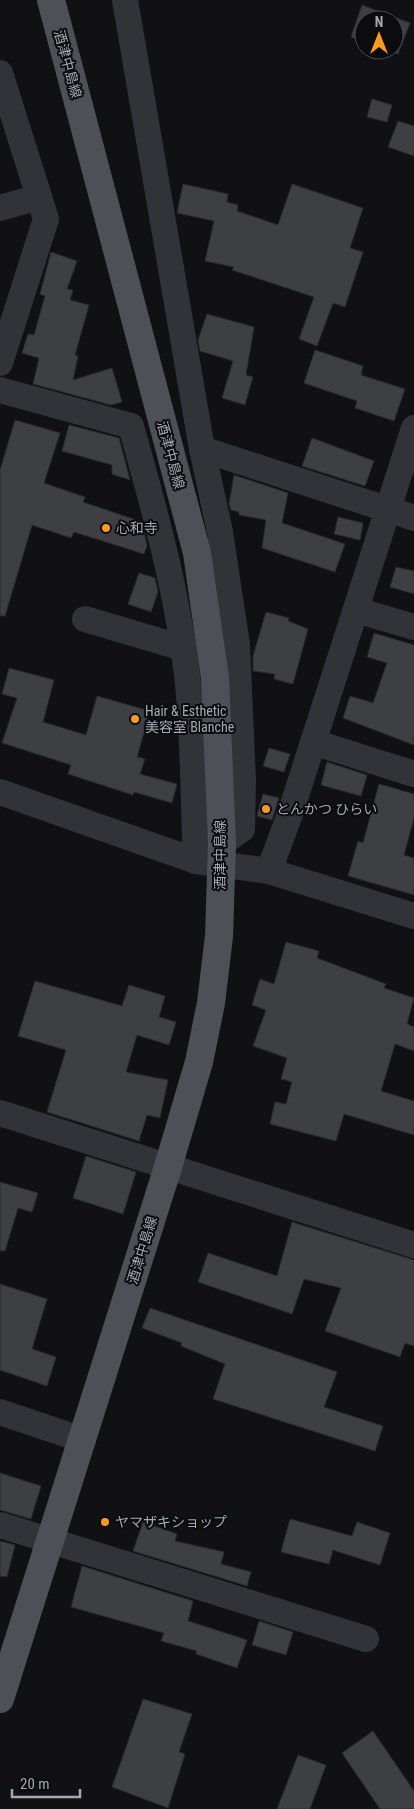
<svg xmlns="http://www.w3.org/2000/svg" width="414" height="1809" font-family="'Roboto Condensed','Noto Sans JP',sans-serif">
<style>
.building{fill:#3d3f43;stroke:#2b2b2f}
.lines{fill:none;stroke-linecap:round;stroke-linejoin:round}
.minor{stroke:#323338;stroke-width:26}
.major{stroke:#4d5157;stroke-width:28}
.poi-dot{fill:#ff9a1d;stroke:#0c0c0e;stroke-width:2}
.labels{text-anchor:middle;stroke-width:4;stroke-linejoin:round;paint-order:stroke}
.street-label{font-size:14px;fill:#a1a9b5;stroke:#0c0c0e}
.poi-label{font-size:14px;fill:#a1a9b5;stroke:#0c0c0e;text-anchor:start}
</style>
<rect width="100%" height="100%" fill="#111113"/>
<g class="building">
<polygon points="362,5 410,23 398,54 387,50 394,50 394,20 364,20 364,42 351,37"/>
<polygon points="372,99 392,105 387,122 367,117"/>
<polygon points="398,121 414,126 414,156 388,147"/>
<polygon points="183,184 228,194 227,202 238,205 237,211 278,225 292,184 363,208 350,248 363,252 345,307 333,303 317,346 299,339 314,297 232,270 234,267 205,261 214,221 177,213"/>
<polygon points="51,252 77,261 67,289 73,290 70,300 89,305 75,355 78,356 73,380 112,368 122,402 111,405 33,384 39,358 22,353 28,334 34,335 45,296 40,294"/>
<polygon points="207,314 254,327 246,375 253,377 245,405 222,398 233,361 200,351 198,340"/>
<polygon points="315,350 363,366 361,375 405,389 394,421 355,408 357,401 304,383"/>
<polygon points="15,420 60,433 44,483 85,497 83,502 142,522 147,546 144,554 74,532 71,538 32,525 5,616 0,616 0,470"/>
<polygon points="69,425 119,438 130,480 112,474 112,465 62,451"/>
<polygon points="312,438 374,461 365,486 302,466"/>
<polygon points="234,475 288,493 282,523 345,544 335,572 262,548 266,520 239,515 239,512 231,510 229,504"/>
<polygon points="338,517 363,523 360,540 334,534"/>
<polygon points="396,567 414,571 414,594 390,587"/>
<polygon points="139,573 155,578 158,592 151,612 128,604"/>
<polygon points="266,612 289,618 288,621 308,629 293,684 274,679 275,674 253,671 253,656"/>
<polygon points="374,633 414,645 414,745 343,718 350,696 373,703 387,663 367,657"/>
<polygon points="9,668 54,680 43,722 86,735 97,696 150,711 137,757 145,759 140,774 177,784 172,803 134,792 133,795 68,774 71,765 2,743 17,698 2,694"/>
<polygon points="269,748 290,754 284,772 263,766"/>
<polygon points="327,762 367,775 361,796 321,785"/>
<polygon points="379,784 414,794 414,818 404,855 414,858 414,895 348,876 358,841 363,843"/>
<polygon points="263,794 279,798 272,820 257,816"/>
<polygon points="286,942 319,951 317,958 386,984 384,988 414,998 407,1024 414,1027 414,1051 395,1044 381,1091 414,1101 414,1135 344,1114 336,1141 270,1124 275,1102 286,1104 292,1082 281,1079 287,1058 253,1046 266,1010 252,1005 260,979 274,984"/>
<polygon points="35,981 122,1006 129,985 165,996 159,1017 176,1022 169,1045 137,1035 126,1072 168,1080 160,1118 147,1115 139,1141 47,1112 66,1050 18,1036"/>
<polygon points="86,1156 136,1172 123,1214 73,1198"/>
<polygon points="0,1182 38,1193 32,1212 18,1208 5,1251 0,1251"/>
<polygon points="292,1222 414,1260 414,1346 405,1343 400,1357 325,1331 341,1288 304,1279 292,1314 198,1282 208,1253 277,1276"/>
<polygon points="0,1284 47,1299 32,1349 56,1357 47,1386 0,1370"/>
<polygon points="150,1308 337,1372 324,1407 383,1426 375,1451 213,1399 225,1364 181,1346 182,1343 142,1328"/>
<polygon points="0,1473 41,1486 31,1519 0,1510"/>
<polygon points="290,1519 352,1536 357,1522 390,1533 380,1565 333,1550 329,1564 281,1552"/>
<polygon points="143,1522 177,1534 175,1541 224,1552 221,1564 251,1572 247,1586 133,1551"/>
<polygon points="0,1541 15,1545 7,1577 0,1576"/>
<polygon points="82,1566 193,1601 188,1621 247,1640 237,1668 196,1654 197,1651 161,1641 164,1633 71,1607"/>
<polygon points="259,1621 293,1632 286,1655 252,1645"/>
<polygon points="143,1699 192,1714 179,1752 185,1754 168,1808 112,1787"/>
<polygon points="373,1731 414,1791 414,1809 380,1809 342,1753"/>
<polygon points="298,1755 326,1765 310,1809 277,1809"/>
</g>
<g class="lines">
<g class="minor">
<polyline points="125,0 202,449 220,532 237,645 243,781 242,829 222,843"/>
<polyline points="0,73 46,219 0,363"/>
<polyline points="0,208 39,197"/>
<path d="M0 390 131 426C154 508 177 590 187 675 194 736 193 799 196 861"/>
<polyline points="202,449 414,518"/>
<polyline points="356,610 414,627"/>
<polyline points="85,619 183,648"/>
<polyline points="313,742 414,774"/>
<polyline points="0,792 196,861 269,871 414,916"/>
<polyline points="269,871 291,811 414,428"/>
<polyline points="0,1113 414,1245"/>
<polyline points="0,1412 83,1440"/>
<polyline points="0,1525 366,1639"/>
</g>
<polyline class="major" points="0,1699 168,1167 199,1062 211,1003 219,936 222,843 215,678 197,553 51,0"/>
</g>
<g class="poi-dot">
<circle cx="106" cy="528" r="5"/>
<circle cx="135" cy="719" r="5"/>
<circle cx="266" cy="809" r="5"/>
<circle cx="105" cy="1522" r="5"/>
</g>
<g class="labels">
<g class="street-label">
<text transform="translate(68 64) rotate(75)" y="5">酒津中島線</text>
<text transform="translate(171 455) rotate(75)" y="5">酒津中島線</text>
<text transform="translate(220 855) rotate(-90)" y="5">酒津中島線</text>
<text transform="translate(142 1250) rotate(-73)" y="5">酒津中島線</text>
</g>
<g class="poi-label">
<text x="116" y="533">心和寺</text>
<text x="145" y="716">Hair &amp; Esthetic<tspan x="145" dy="16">美容室 Blanche</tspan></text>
<text x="276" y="814">とんかつ ひらい</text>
<text x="115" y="1527">ヤマザキショップ</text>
</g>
</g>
<g transform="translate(379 35)"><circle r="24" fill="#0c0c0e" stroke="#484b51"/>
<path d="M0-4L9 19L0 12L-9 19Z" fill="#ff9a1d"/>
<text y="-8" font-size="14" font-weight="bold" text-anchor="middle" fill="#a1a9b5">N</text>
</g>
<path d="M12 1789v8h68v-8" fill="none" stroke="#a1a9b5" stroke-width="2.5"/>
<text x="20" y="1789" font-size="15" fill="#a1a9b5" stroke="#0c0c0e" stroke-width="4" paint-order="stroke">20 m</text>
</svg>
